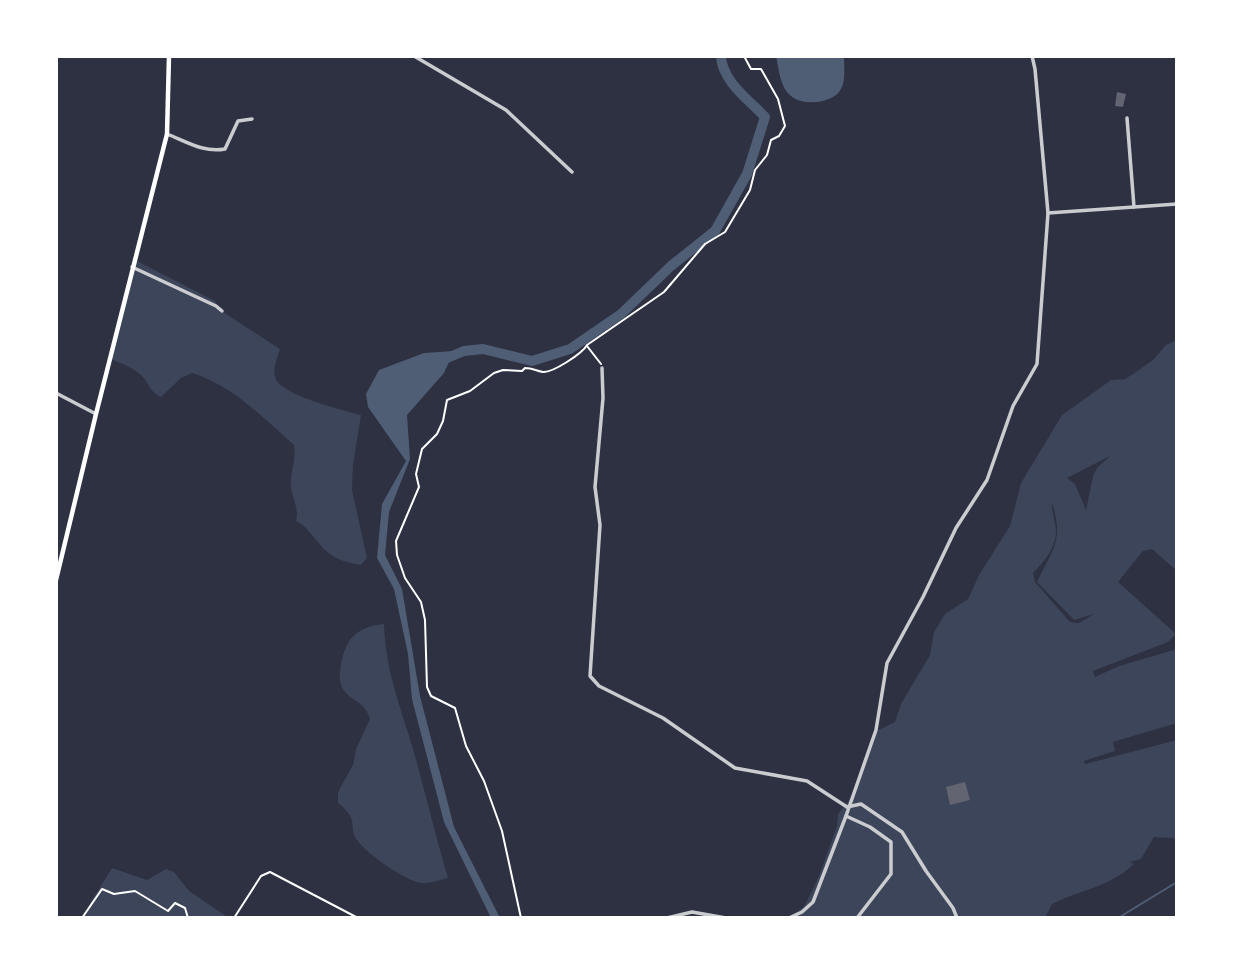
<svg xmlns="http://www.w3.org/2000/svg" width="1233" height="974" font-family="Signika,sans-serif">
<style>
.green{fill:#3c4559;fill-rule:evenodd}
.water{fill:#4f5d75}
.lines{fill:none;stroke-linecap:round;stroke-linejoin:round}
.stream{stroke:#4f5d75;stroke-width:2}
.river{stroke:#4f5d75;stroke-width:10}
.building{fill:#626471}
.path{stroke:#fff;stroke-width:2}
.minor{stroke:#caccd0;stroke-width:3.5}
.secondary{stroke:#fff;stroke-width:4.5}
</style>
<rect width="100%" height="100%" fill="#2d3142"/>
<g class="green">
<path d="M135 260 215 301 220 310 280 349C277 358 273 368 275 377 279 395 343 410 361 415L353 465 352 490 367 558 361 565C342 562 329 557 317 541 310 533 305 525 296 521 300 506 289 495 291 480 292 466 296 460 294 445 263 418 232 385 192 373L181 378 161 397C148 390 151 386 142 376 134 368 121 363 110 359Z"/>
<path d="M1177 340V571L1152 549 1143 551 1118 582 1176 634 1168 642 1093 671 1095 677 1119 666 1177 649V723L1113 742 1115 751 1084 761 1085 764 1177 740V840L1172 838 1154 837 1141 859 1130 862 1134 864C1110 887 1080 890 1052 904L1045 918H787L804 907 819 876 837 826 838 814 851 798 873 733 895 722 901 704 930 655 934 632 945 614 968 599 979 575 1010 526 1021 483 1062 415 1111 380 1125 379 1136 372 1153 360 1166 345ZM1110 456 1097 468 1093 476 1086 510 1075 484 1067 478ZM1052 503C1064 540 1053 549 1037 582L1074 620 1094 614 1079 623 1070 622 1035 582 1033 573C1043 563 1056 548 1056 532 1056 522 1051 512 1052 503Z"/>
<path d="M384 624C386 679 405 716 418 767 428 804 437 841 448 878 439 880 430 884 421 883 406 881 365 853 357 840 347 826 361 821 338 803V792L353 765 356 749 370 719C364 701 356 704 345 692 340 686 339 678 340 671 344 642 353 627 384 624Z"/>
<polygon points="112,868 147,880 166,869 174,872 189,891 229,918 81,918"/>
</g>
<g class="water">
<path d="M776 56H844C844 66 846 80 841 89 834 103 804 107 791 96 780 87 779 70 776 56Z"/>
<polygon points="454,351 444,373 407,415 410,459 389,512 385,555 402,589 420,696 454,827 500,918 491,918 444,822 412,699 408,654 394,589 377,558 382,504 406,461 368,407 366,394 379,370 424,353"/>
</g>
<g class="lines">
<polyline class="stream" points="1118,918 1177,882"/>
<path class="river" d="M440 361 464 351 483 349 532 361 570 349 621 314 671 266 715 231 747 174 765 117C749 100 722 81 721 56"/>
</g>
<g class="building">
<polygon points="1117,92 1126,94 1123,107 1115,106"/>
<polygon points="965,782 970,800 950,805 946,787"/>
</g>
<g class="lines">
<g class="path">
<polyline points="587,346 601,364"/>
<polyline points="82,918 102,889 114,894 135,891 168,911 175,903 185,908 188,918"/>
<polyline points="234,918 261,876 270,872 358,918"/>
<path d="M521 918 502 831 484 781 466 746 455 708 431 696 427 687 425 620 421 602 405 578 397 555 396 541 419 487 416 474 422 449 437 434 443 421 447 400 470 391 494 373 503 370 522 371 525 368C532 368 537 371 543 372 552 373 582 354 587 345L664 292 705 244 725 232 750 190 755 170 767 155 771 140 779 136 785 126 778 99 761 69H751L744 56"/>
</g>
<g class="minor">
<polyline points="414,56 506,110 572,172"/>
<polyline points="1127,118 1134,207"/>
<path d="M167 134C187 142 204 153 225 149L238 121 252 119"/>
<polyline points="1048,213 1177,204"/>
<polyline points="132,267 216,306 222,311"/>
<polyline points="602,368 603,398 595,487 600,525 590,676 599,686 663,718 735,768 807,781 847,807"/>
<polyline points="56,393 96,414"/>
<polyline points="847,807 861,804 902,832 926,871 953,908 957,918"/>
<polyline points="846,816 870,827 891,842 891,874 857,918"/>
<polyline points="667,918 692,912 726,918"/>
<polyline points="789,918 802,912 813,902 846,816 876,730 887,663 923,597 956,528 987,480 1013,406 1037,364 1048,213 1035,69 1032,56"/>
</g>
<polyline class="secondary" points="56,580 96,414 167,134 169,56"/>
</g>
<rect width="1233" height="974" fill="none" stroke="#ffffff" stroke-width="116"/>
</svg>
